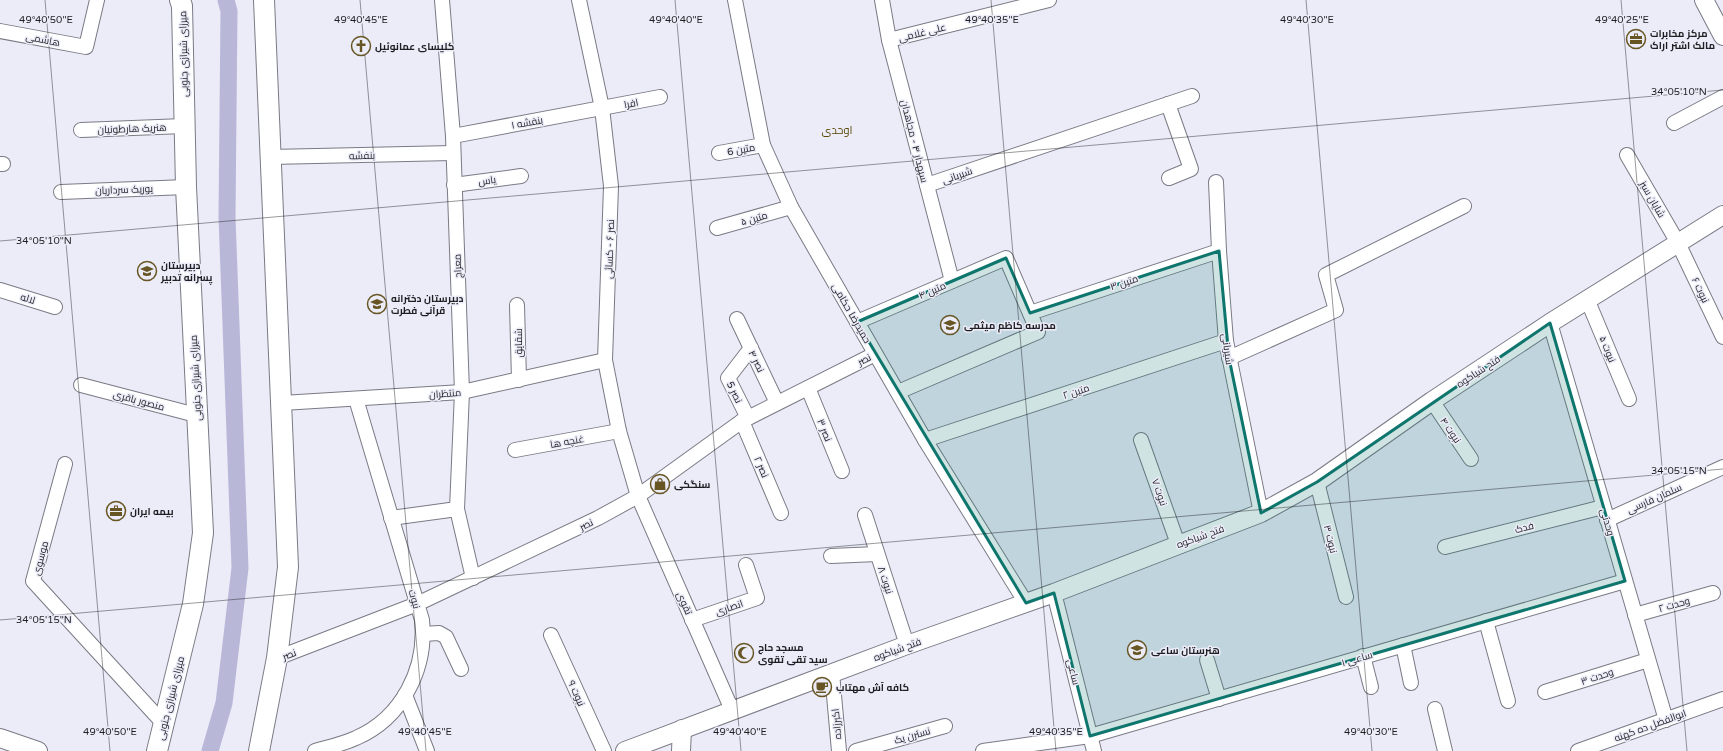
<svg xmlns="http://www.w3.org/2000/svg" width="1723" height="751" font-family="'Varela Round',Cairo,sans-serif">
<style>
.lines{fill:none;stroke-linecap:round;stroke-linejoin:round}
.canal{stroke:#b8b7d8;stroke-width:17}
.minor-casing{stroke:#7a7a85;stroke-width:16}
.tertiary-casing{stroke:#7a7a85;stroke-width:20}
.secondary-casing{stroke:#7a7a85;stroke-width:22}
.minor{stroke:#fff;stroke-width:14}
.tertiary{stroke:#fff;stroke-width:18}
.secondary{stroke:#fff;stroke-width:20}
.marked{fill:#0f766e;fill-opacity:0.2;stroke:#0f766e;stroke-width:3;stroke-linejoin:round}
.ticks{fill:none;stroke:#1f1f23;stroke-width:1;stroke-opacity:0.45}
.labels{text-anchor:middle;stroke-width:3;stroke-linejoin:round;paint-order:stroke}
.street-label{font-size:10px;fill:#1f1f23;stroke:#ececf9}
.poi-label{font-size:10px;font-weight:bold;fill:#1f1f23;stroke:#ececf9;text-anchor:start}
.neighbourhood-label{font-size:11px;fill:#5a4706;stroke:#ececf9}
.ticks-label{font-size:10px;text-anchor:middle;fill:#1f1f23;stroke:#ececf9;stroke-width:3;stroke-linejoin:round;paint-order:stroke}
</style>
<rect width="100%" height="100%" fill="#ececf9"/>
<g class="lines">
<polyline class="canal" points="210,751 224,703 240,568 227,217 229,11 226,0"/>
<g class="minor-casing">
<g id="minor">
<polyline points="442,0 453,136 462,392 457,509 473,578"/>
<polyline points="579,0 602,108 611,186 605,360 619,431 638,496 732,710"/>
<polyline points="735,0 763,145 791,207 925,440 1026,603"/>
<polyline points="882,0 889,40 952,281"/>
<polyline points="0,31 86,47 97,0"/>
<polyline points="889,40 1049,0"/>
<polyline points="1168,104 1191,169 1169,178"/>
<polyline points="1674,123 1723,97"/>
<polyline points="81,130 184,126"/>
<polyline points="453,136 660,97"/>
<polyline points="719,153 763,145"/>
<polyline points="1627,155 1678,243 1723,337"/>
<polyline points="270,157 453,153"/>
<polyline points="0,164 3,164"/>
<polyline points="1216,182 1219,251 1226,341 1261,513"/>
<polyline points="454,185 521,176"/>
<polyline points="927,185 1192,96"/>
<polyline points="61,192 186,187"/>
<polyline points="717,228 791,207"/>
<polyline points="0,290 55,307"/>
<polyline points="1587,299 1629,399"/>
<polyline points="517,305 519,380"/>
<polyline points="1030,313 1219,251"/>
<polyline points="737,319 777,403"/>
<polyline points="857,322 1006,258 1038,332 898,392"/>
<polyline points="1550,323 1666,720"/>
<polyline points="1229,358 1336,310 1326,275 1464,206"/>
<polyline points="81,385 196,415"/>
<polyline points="808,388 842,471"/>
<polyline points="1432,401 1471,459"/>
<polyline points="282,403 462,392 605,360"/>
<polyline points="748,418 728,378 751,348"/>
<polyline points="742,421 781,513"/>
<polyline points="925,440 1226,341"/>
<polyline points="1141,440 1178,544"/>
<polyline points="515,450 619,431"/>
<polyline points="65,464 33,581 164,724"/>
<polyline points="1317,482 1346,597"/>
<polyline points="865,515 907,645"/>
<polyline points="391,518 457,509"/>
<polyline points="1607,520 1723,467"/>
<polyline points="1445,547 1603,507"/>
<polyline points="831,556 877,554"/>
<polyline points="1054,593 1094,751"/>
<polyline points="1635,615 1713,593"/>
<polyline points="692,620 757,598 746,565"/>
<polyline points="1486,621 1508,701"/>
<polyline points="423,634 439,633 446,637 461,669"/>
<polyline points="551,635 604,751"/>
<polyline points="1403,645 1411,683"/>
<polyline points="1363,656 1371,687"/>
<polyline points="277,658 417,604 598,518 638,496 742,421 875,354"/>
<polyline points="1207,660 1219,699"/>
<polyline points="832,673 839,751"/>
<polyline points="1545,692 1648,660"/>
<polyline points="405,695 427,751"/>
<polyline points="1435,709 1445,751"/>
<path d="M315 751C329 747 343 744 356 738 402 718 427 669 422 620L356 399"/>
<polyline points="856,751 945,726"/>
<polyline points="983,751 1090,736 1625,581"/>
<polyline points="1578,751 1723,699"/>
</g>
</g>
<g class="tertiary-casing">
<g id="tertiary">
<polyline points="1704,0 1723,36"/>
<polyline points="0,738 38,751"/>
<polyline points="625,751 907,645 1054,593 1261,513 1317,482 1432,401 1550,323 1723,215"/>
<polyline points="681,751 682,729"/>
</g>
</g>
<g class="secondary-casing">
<g id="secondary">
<polyline points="157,751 193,604 203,533 186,187 182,6 180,0"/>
<polyline points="259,751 277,658 288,567 264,0"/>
</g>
</g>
<use href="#minor" class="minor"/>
<use href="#tertiary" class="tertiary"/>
<use href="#secondary" class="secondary"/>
</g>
<path class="marked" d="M1219 251 1229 358 1261 513 1317 482 1550 323 1625 581 1090 736 1054 593 1026 603 857 322 1006 258 1030 313Z"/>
<path class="ticks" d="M45 0 110 751M360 0 426 751M675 0 741 751M991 0 1056 751M1306 0 1372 751M1621 0 1687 751M0 241 1723 90M0 620 1723 469"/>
<defs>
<g id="office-ring" transform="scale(1)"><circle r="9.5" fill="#ececf9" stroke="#675623" stroke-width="1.5"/><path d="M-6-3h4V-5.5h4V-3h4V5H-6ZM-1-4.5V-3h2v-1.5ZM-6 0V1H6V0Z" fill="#675623"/></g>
<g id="church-ring" transform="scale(1)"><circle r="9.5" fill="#ececf9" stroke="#675623" stroke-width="1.5"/><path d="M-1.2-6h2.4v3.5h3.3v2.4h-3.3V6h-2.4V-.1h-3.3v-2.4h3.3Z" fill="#675623"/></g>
<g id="school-ring" transform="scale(1)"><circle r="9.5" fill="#ececf9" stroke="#675623" stroke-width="1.5"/><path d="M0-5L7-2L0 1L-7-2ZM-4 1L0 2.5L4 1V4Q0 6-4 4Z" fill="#675623"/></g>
<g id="shop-ring" transform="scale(1)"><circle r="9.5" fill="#ececf9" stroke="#675623" stroke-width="1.5"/><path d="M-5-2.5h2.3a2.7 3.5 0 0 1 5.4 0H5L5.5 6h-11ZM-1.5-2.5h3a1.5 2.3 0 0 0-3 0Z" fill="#675623"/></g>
<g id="mosque-ring" transform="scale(1)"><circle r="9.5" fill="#ececf9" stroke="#675623" stroke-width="1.5"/><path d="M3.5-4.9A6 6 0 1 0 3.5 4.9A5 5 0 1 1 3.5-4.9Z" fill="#675623"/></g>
<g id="cafe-ring" transform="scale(1)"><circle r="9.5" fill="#ececf9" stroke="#675623" stroke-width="1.5"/><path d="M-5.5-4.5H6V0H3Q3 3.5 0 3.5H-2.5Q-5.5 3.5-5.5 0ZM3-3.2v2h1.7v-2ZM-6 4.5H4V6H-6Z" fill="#675623"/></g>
</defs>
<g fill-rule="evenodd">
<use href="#office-ring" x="1636" y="39"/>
<use href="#church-ring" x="361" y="46"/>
<use href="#school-ring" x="147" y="271"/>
<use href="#school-ring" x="377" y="304"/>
<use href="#school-ring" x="950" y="325"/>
<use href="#shop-ring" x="660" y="484"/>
<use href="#office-ring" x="116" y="511"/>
<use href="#school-ring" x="1137" y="650"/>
<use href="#mosque-ring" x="744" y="653"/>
<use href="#cafe-ring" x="822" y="687"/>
</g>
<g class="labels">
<g class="street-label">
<text transform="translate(922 32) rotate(-14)" y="4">علی غلامی</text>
<text transform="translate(43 39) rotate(11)" y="4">هاشمی</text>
<text transform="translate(183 54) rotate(-91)" y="4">میرزای شیرازی جنوبی</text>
<text transform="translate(631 103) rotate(-11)" y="4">افرا</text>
<text transform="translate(527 122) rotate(-10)" y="4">بنفشه ۱</text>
<text transform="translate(132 128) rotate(-2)" y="4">هنریک هارطونیان</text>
<text transform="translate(915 141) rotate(76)" y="4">سپهدار ۴ - مجاهدان</text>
<text transform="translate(741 149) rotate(-10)" y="4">متین 6</text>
<text transform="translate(362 155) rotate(-1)" y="4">بنفشه</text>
<text transform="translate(957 175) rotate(-19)" y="4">شیربانی</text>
<text transform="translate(487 180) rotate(-8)" y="4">یاس</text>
<text transform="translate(124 189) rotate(-2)" y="4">یوریک سرداریان</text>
<text transform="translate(1653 199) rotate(60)" y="4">شایان سبز</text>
<text transform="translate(754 218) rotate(-16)" y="4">متین ۵</text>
<text transform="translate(609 249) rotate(-88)" y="4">نصر ۶ - کسائی</text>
<text transform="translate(457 266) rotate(-92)" y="4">معراج</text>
<text transform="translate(1124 282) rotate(-18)" y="4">متین ۳</text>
<text transform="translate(932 290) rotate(-23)" y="4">متین ۴</text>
<text transform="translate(1701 290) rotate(65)" y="4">نبوت ۶</text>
<text transform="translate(28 298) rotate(17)" y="4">لاله</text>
<text transform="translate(852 313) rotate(60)" y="4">حمیدرضا حکامی</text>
<text transform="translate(518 343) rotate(-91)" y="4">شقایق</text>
<text transform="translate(1228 349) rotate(82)" y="4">شیربانی</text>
<text transform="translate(1608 349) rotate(68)" y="4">نبوت ۵</text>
<text transform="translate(864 359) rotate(-27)" y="4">نصر</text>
<text transform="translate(757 361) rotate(64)" y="4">نصر ۴</text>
<text transform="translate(1478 371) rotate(-33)" y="4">فتح شیاکوه</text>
<text transform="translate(195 378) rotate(-93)" y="4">میرزای شیرازی جنوبی</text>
<text transform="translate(1076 391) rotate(-18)" y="4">متین ۲</text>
<text transform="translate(735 392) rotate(64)" y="4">نصر 5</text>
<text transform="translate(445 393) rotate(-4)" y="4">منتظران</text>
<text transform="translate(139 400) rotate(15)" y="4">منصور باقری</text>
<text transform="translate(825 430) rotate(68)" y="4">نصر ۳</text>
<text transform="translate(1451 430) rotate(56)" y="4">نبوت ۴</text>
<text transform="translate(567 441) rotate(-10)" y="4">غنچه ها</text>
<text transform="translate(762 467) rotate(67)" y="4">نصر ۲</text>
<text transform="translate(1160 492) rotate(71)" y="4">نبوت ۷</text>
<text transform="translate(1654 498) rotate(-24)" y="4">سلمان فارسی</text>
<text transform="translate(1608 522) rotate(74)" y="4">وحدتی</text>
<text transform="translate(586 524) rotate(-26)" y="4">نصر</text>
<text transform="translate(1524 527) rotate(-14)" y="4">فدک</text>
<text transform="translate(1200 536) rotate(-20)" y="4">فتح شیاکوه</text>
<text transform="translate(1331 539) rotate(76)" y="4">نبوت ۳</text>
<text transform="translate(40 558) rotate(-75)" y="4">موسوی</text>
<text transform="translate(886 580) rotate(72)" y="4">نبوت ۸</text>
<text transform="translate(415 599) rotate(74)" y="4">نبوت</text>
<text transform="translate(685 603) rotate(66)" y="4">تقوی</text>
<text transform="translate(1674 604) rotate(-16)" y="4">وحدت ۲</text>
<text transform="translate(729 607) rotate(-19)" y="4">انصاری</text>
<text transform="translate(897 649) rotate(-20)" y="4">فتح شیاکوه</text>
<text transform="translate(289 654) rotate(-21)" y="4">نصر</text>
<text transform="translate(1357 658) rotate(-16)" y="4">ساعی ۱</text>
<text transform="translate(1074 672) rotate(76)" y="4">ساعی</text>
<text transform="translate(1597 676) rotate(-18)" y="4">وحدت ۳</text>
<text transform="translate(577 693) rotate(66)" y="4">نبوت ۹</text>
<text transform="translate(170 698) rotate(-76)" y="4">میرزای شیرازی جنوبی</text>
<text transform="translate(836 724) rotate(-95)" y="4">اکبرزاده</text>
<text transform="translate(1650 725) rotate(-20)" y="4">ابوالفضل ده کهنه</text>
<text transform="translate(912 735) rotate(-16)" y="4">نسترن یک</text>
</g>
<g class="poi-label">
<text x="1650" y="37">مرکز مخابرات<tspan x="1650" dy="12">مالک اشتر اراک</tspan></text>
<text x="375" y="50">کلیسای عمانوئیل</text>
<text x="161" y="269">دبیرستان<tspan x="161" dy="12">پسرانه تدبیر</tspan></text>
<text x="391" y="302">دبیرستان دخترانه<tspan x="391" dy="12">قرآنی فطرت</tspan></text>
<text x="964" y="329">مدرسه كاظم ميثمى</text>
<text x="674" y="488">سنگکی</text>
<text x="130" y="515">بیمه ایران</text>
<text x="758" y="651">مسجد حاج<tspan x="758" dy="12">سید تقی تقوی</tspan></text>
<text x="1151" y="654">هنرستان ساعی</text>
<text x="836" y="691">کافه آش مهتاب</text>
</g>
<g class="neighbourhood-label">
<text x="837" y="134">اوحدی</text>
</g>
</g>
<g class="ticks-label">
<text x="46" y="23">49°40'50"E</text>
<text x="361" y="23">49°40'45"E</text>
<text x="676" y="23">49°40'40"E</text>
<text x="992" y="23">49°40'35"E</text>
<text x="1307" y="23">49°40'30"E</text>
<text x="1622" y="23">49°40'25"E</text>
<text x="1679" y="95">34°05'10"N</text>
<text x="44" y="244">34°05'10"N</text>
<text x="1679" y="474">34°05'15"N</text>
<text x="44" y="623">34°05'15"N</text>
<text x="110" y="735">49°40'50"E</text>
<text x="425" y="735">49°40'45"E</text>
<text x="740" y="735">49°40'40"E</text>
<text x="1056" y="735">49°40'35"E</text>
<text x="1371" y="735">49°40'30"E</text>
</g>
</svg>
